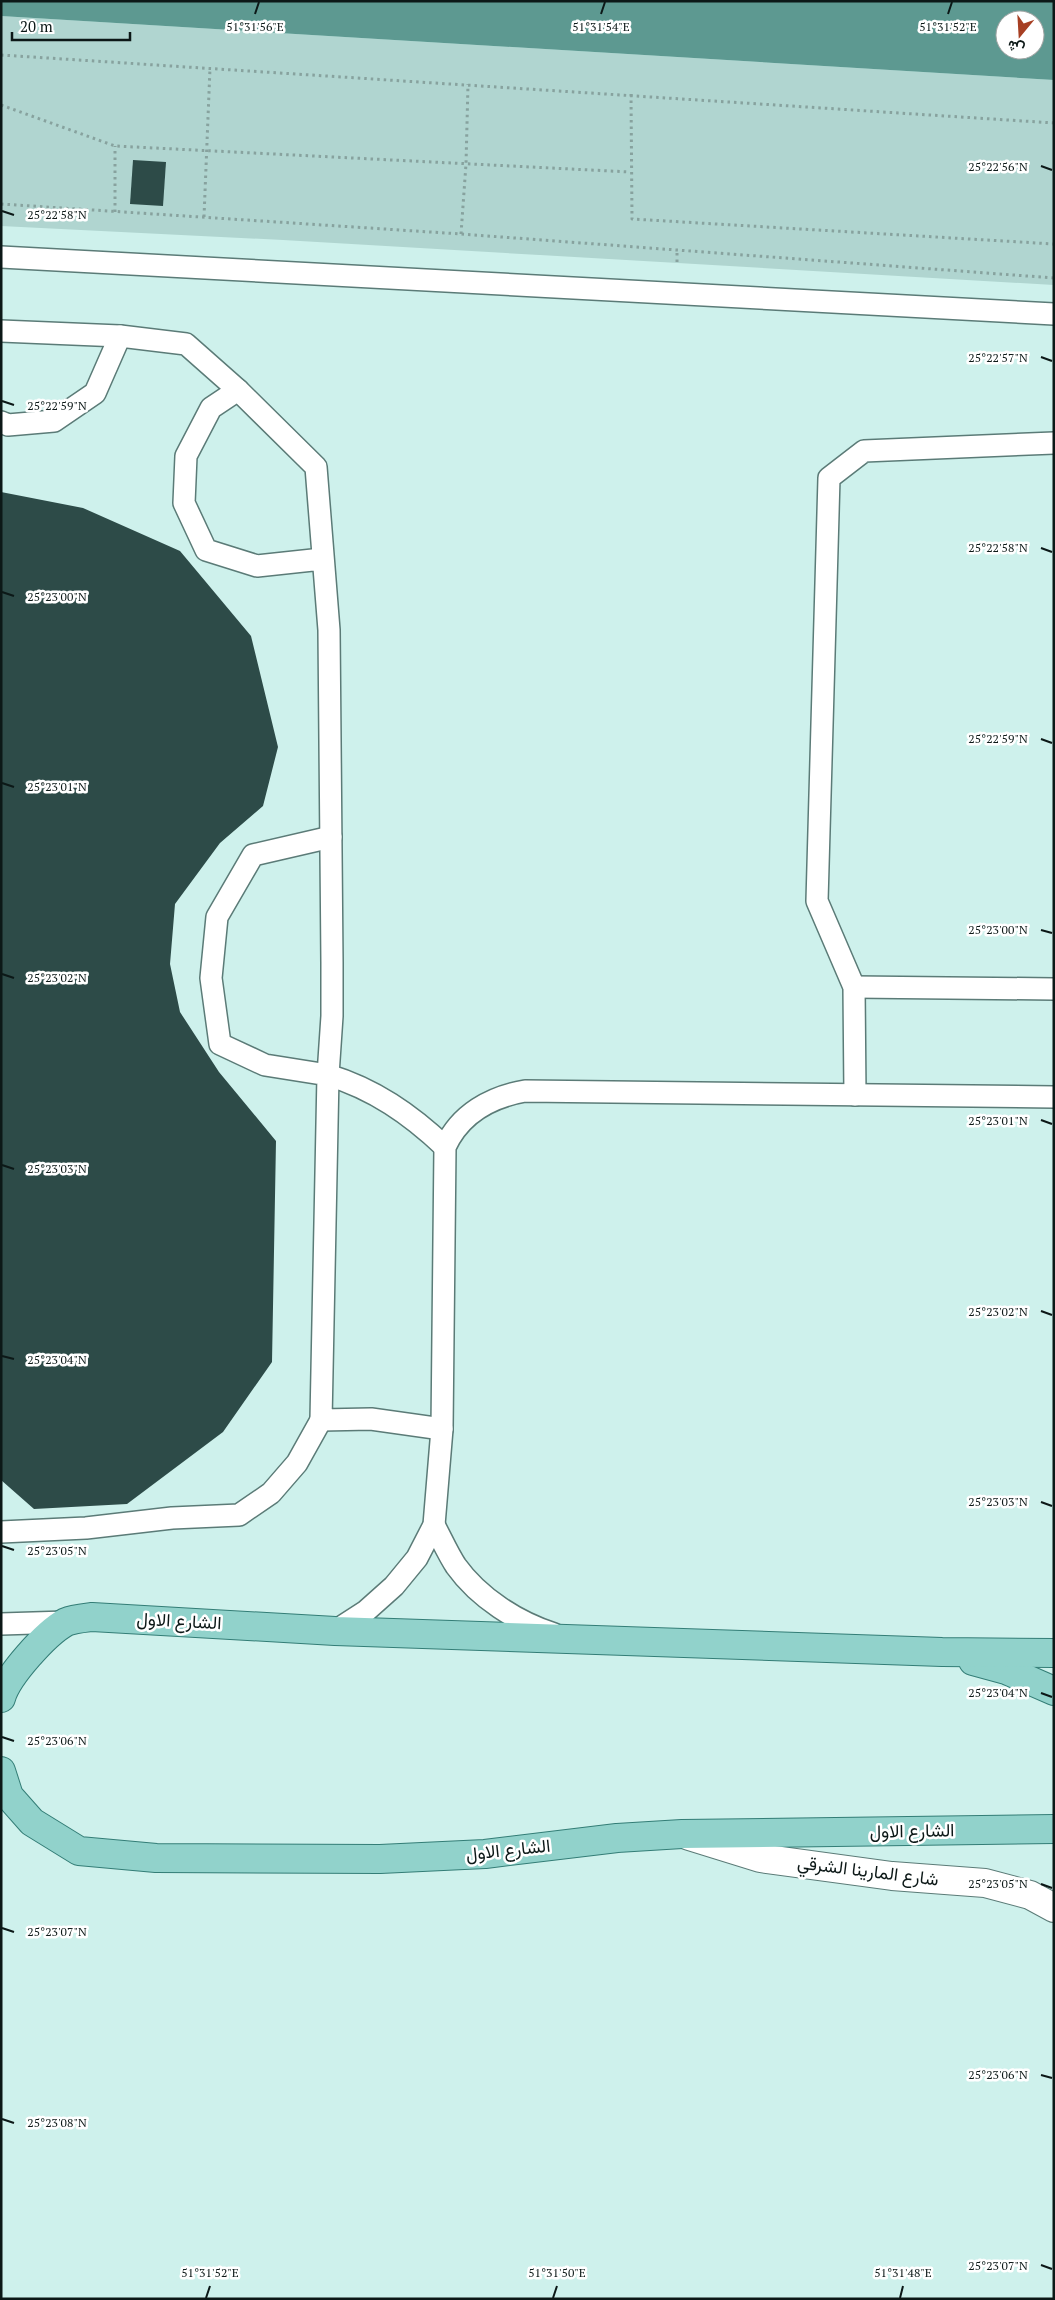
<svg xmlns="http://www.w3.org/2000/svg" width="1055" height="2300" font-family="'PT Serif',Vazirmatn,serif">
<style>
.green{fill:#b0d5d0}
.water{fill:#5d9991;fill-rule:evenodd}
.building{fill:#2d4b48}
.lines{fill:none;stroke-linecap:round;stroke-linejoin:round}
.service-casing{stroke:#5b7b77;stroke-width:24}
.minor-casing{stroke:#5b7b77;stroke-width:30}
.primary-casing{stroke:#337d76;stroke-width:30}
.path{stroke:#87a29e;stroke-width:3;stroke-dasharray:2.5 4;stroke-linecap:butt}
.service{stroke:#fff;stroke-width:21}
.minor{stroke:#fff;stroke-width:28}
.primary{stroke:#91d2cb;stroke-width:28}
.ticks{fill:none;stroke:#0c1817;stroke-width:2}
.labels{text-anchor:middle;stroke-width:5;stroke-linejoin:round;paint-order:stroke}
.street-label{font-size:18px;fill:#0c1817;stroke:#fff}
.ticks-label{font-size:12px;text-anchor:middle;fill:#0c1817;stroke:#fff;stroke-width:5;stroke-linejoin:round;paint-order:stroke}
</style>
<rect width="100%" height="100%" fill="#cef1ec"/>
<polygon class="green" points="1,16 1054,80 1054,285 283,240 1,226"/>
<path class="water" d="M1 1H1054V80L1 16ZM1005 20H1035V50H1005Z"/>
<g class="building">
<polygon points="133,160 166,162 163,206 130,204"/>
<polygon points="1,492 83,508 180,551 251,636 278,747 263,806 220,843 175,904 170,964 180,1012 219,1072 276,1141 272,1362 223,1432 127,1504 34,1509 1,1480"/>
</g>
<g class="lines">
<g class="service-casing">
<g id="service">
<polyline points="1,257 1054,314"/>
<polyline points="1,331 120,336 186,344 238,390"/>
<polyline points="1,422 8,425 54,421 95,393 120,336"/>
<path d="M322 559 257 566 206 550 184 503 186 456 211 408 238 390 316 467 329 630 332 962V1016L328 1075C374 1089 410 1114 445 1147"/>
<polyline points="331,837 253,855 217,917 211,978 220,1044 265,1065 328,1075 321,1420 371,1419 442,1429"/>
<polyline points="854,987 1054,989"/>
<polyline points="855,1095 854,987 817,901 829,478 864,451 1054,443"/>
<path d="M434 1525C441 1538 448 1554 456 1566 479 1598 517 1622 554 1634"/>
<polyline points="1,1532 86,1528 172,1518 239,1515 271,1493 297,1463 321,1420"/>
<polyline points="1,1624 66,1622"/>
<path d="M335 1631 366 1611 394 1586 417 1558 434 1525 442 1429 445 1147C460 1114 491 1097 525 1091L1054 1097"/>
</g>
</g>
<g class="minor-casing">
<polyline id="minor" points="689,1836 760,1858 892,1876 985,1883 1030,1895 1054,1908"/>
</g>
<g class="primary-casing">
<g id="primary">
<polyline points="973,1661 1006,1670 1054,1691"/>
<path d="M1 1698C7 1676 46 1633 66 1622 73 1619 84 1618 92 1617L335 1631 942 1652 1054 1653"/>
<polyline points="1,1771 9,1796 32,1822 79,1851 156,1858 380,1859 485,1854 617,1838 682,1834 1054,1829"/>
</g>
</g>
<g class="path">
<polyline points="1,55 1054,123"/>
<polyline points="631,94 632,219 1054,244"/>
<polyline points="1,105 115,146 630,172"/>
<polyline points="1,204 461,234 1054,278"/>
<polyline points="115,212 115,146"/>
<polyline points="204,217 210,68"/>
<polyline points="461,234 466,164 468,84"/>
<polyline points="677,262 677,250"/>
</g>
<use href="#service" class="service"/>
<use href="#minor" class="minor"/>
<use href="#primary" class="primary"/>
</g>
<path class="ticks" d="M255 14 259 2M601 14 605 2M948 14 952 2M1041 166 1052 170M2 211 14 215M1041 357 1052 361M2 401 14 405M1041 548 1052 552M2 592 14 596M1041 739 1052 743M2 783 14 787M1041 930 1052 933M2 974 14 978M1041 1120 1052 1124M2 1165 14 1169M1041 1311 1052 1315M2 1356 14 1359M1041 1502 1052 1506M2 1546 14 1550M1041 1693 1052 1697M2 1737 14 1741M1041 1884 1052 1888M2 1928 14 1932M1041 2075 1052 2078M2 2119 14 2123M1041 2265 1052 2269M206 2298 210 2286M553 2298 557 2286M900 2298 903 2286"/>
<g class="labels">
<g class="street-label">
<text transform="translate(179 1621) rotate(3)" y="6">الشارع الاول</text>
<text transform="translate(912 1831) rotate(-1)" y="6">الشارع الاول</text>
<text transform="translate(508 1850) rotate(-6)" y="6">الشارع الاول</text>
<text transform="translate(868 1871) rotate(7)" y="6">شارع المارينا الشرقي</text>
</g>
</g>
<g class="ticks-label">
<text x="255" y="31">51°31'56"E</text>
<text x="601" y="31">51°31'54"E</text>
<text x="948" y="31">51°31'52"E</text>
<text x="998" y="171">25°22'56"N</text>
<text x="57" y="219">25°22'58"N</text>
<text x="998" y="362">25°22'57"N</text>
<text x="57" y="410">25°22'59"N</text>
<text x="998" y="552">25°22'58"N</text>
<text x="57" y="601">25°23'00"N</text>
<text x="998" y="743">25°22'59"N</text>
<text x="57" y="791">25°23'01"N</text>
<text x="998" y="934">25°23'00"N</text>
<text x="57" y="982">25°23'02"N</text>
<text x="998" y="1125">25°23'01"N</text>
<text x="57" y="1173">25°23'03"N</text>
<text x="998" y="1316">25°23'02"N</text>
<text x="57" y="1364">25°23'04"N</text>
<text x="998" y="1506">25°23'03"N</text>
<text x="57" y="1555">25°23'05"N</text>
<text x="998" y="1697">25°23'04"N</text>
<text x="57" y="1745">25°23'06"N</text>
<text x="998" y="1888">25°23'05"N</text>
<text x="57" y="1936">25°23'07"N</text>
<text x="998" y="2079">25°23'06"N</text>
<text x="57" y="2127">25°23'08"N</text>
<text x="998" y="2270">25°23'07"N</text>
<text x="210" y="2277">51°31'52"E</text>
<text x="557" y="2277">51°31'50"E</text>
<text x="903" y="2277">51°31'48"E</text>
</g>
<rect width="1055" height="2300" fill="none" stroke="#0c1817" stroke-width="5"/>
<g transform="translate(1020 35) rotate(198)"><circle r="24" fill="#ffffff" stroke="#9ea3a2"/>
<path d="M0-4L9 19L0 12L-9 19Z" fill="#a73f23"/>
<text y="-8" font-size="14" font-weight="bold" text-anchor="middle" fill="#0c1817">ش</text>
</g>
<path d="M12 32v8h118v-8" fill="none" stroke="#0c1817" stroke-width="2.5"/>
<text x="20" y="32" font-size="15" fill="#0c1817" stroke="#ffffff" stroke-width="4" paint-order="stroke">20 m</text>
</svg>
